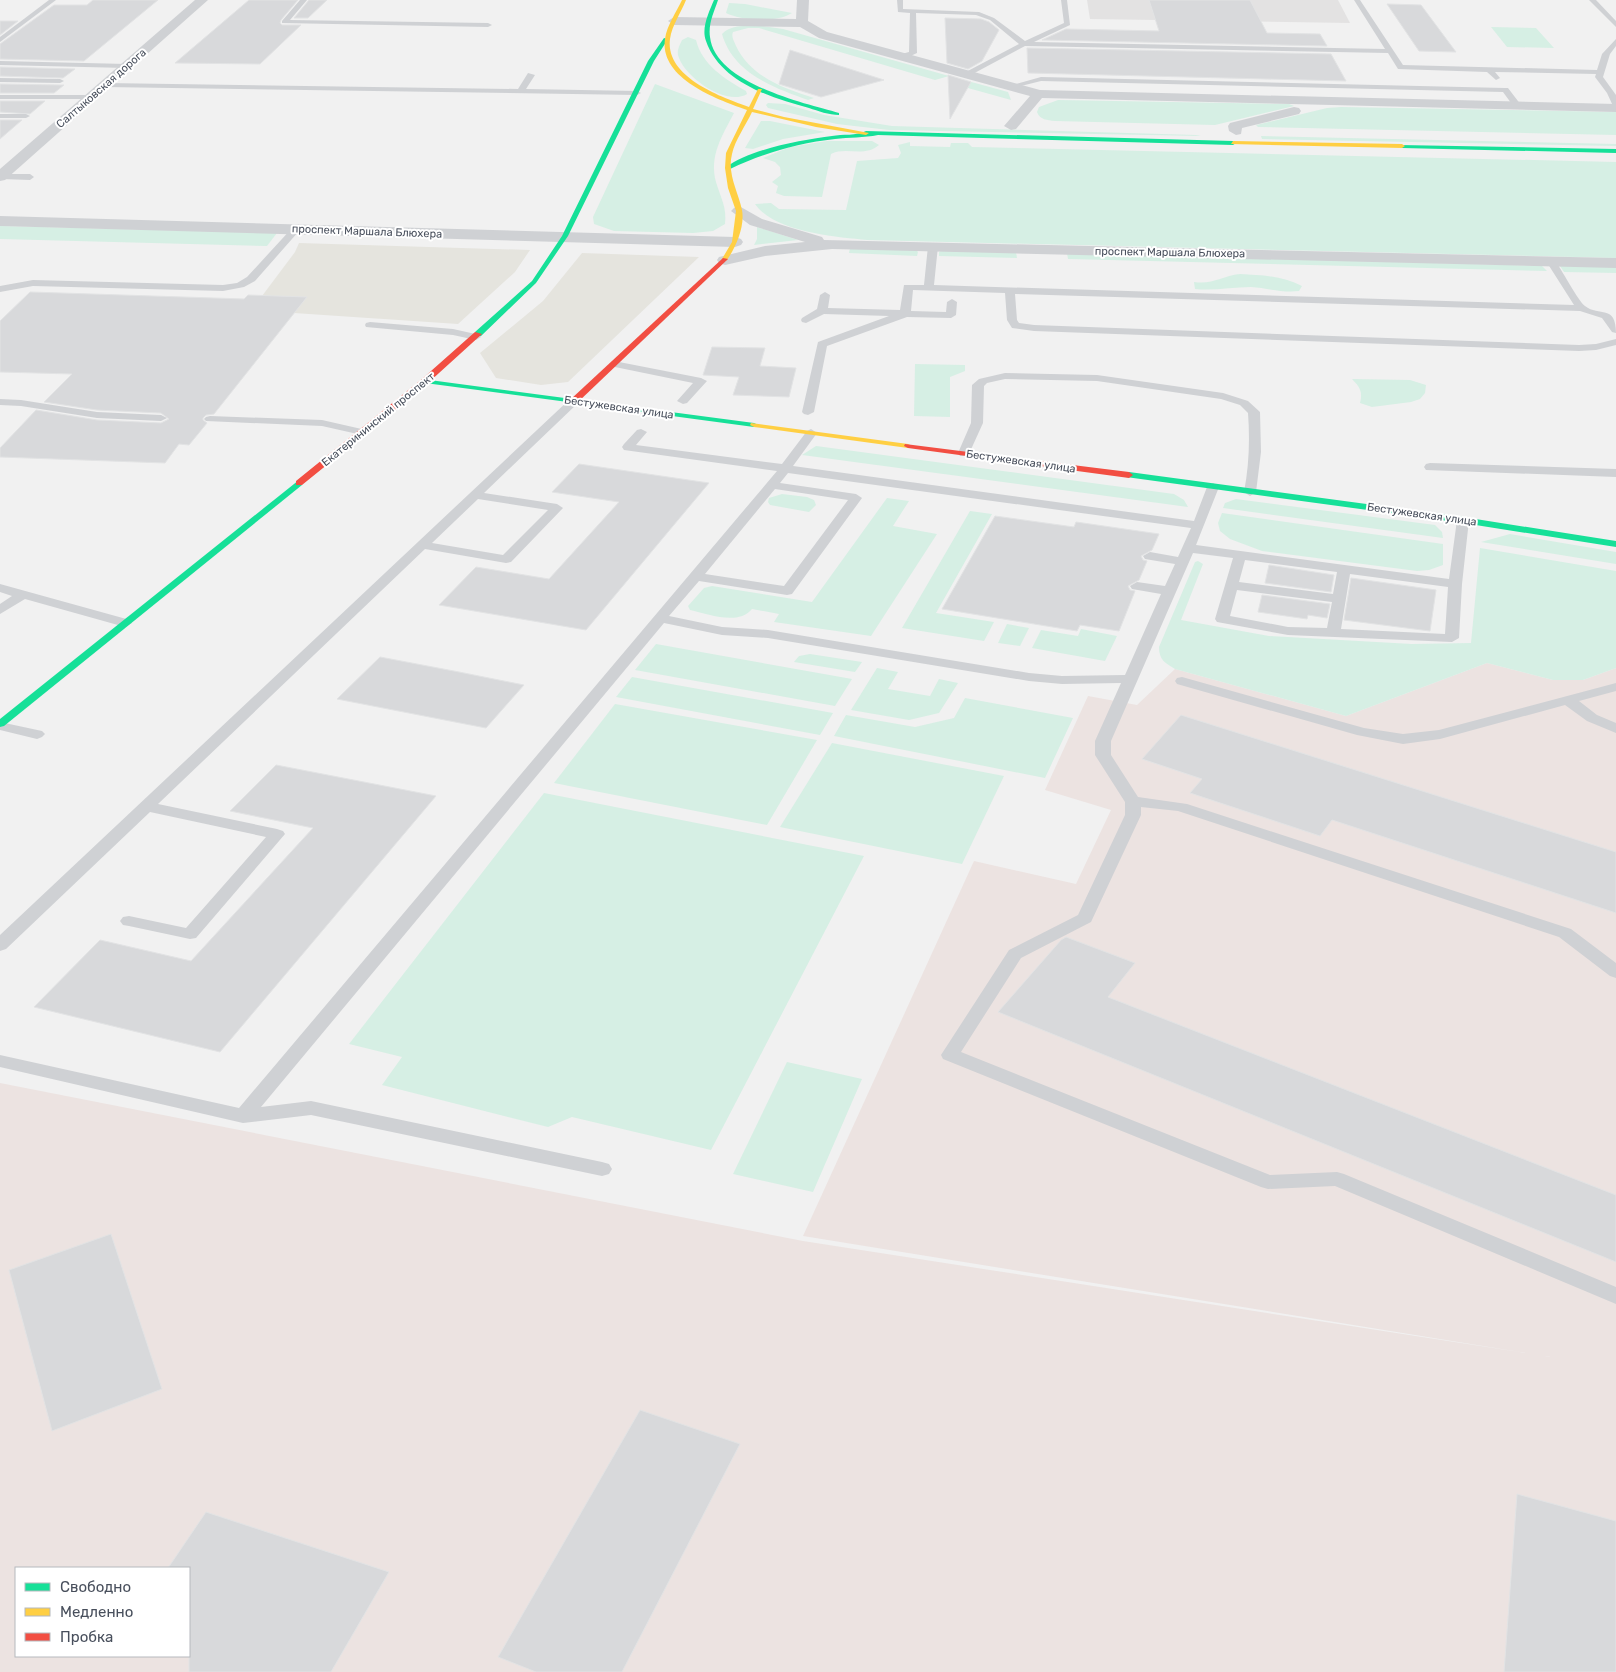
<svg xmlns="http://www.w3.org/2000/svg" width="1616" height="1672" font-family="Rubik,sans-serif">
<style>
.commercial{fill:#e5e4de}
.education{fill:#e3e2e2}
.medical{fill:#ece3e1;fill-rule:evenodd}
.green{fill:#d6efe4}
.building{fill:#d8d9db;stroke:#e2e3e4}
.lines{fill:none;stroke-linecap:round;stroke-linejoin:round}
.lane{fill:#cfd1d4;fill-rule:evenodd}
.street{fill:#cfd1d4;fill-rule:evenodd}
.fast{fill:#16e098;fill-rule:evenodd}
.slow{fill:#ffcf43;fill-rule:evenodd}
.jam{fill:#f24e42;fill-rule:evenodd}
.labels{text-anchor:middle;stroke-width:4;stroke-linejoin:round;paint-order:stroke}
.far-street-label{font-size:11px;fill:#484f5c;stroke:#fff}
</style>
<rect width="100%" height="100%" fill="#f1f1f1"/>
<g class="commercial">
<polygon points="299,243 530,250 515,272 458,324 294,313 307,297 262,296 295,252"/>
<polygon points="582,253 699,257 568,382 541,385 496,378 480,353 543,301"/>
</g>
<polygon class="education" points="1087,0 1338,0 1350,23 1090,19"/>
<path class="medical" d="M1487 663 1553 680H1583L1616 668V1672H0V1083L803 1241 1551 1357 803 1236 974 861 1076 884 1111 810 1045 790 1088 696 1137 705 1175 669 1346 716ZM16 1568H189V1656H16Z"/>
<g class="green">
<path d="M729 3 745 4 792 13C777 23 742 21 726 13Z"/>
<path d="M756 25 783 29 949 76 935 80 759 28H748L733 32C731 37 734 41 736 46 751 77 783 88 814 98L808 100C774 88 733 73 722 34 730 25 744 26 756 25Z"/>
<polygon points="1491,27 1536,28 1554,48 1507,47"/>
<path d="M688 37 696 40C702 65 725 79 746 91L747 94C726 107 683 76 678 55 677 49 680 45 682 40Z"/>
<polygon points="964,80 1008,92 1011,100 950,83"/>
<path d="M655 84 734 113C722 136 709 156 716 182 721 199 727 207 725 224L713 231 693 233 614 231 594 224 593 217Z"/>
<path d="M1058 100 1289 104 1294 106 1215 125 1055 121C1047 120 1040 120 1037 112L1039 107Z"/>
<polygon points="768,103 785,104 824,115 892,126 1196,135 1201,136 889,130 837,124 768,108 766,105"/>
<polygon points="1341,107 1616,112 1616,135 1258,127 1256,125 1327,108"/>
<polygon points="761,121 770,121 825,132 783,139 753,149 745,148"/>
<polygon points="1261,136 1616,144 1616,146 1262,139"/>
<path d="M827 141H872L879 145C864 158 846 146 831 154L822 197 784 196 776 193 778 186 772 182 781 175 780 167 775 162 763 158 790 147Z"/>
<path d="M910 142V146L950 147 951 143H968L972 147 1616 162V258L867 240C836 237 774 232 755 204L771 203 779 209 846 210 857 161 898 158 901 153 898 145Z"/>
<polygon points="0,226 277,233 267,246 0,239"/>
<polygon points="757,227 798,240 754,245 757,239"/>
<polygon points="850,248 916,250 918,252 917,256 849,253"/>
<polygon points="943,250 1016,252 1017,258 939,256 939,252"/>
<polygon points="1067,253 1542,266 1547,271 1068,259"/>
<polygon points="1560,266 1616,267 1616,273 1564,272"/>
<path d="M1240 274C1261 275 1283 276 1302 286L1299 291C1283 293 1267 288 1251 287 1232 287 1214 291 1195 289L1194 282C1212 285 1222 276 1240 274Z"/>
<polygon points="915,364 965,365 965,371 950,377 950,417 914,416"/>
<path d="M1352 379 1410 380 1426 385 1425 393 1420 399 1411 402 1372 407 1360 403C1363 392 1360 387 1352 379Z"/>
<polygon points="816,446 1174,494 1184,500 1188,507 802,455"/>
<polygon points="782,494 807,497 814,500 816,505 809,512 770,505 768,502 769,498"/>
<path d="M887 498 909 501 893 526 937 534 871 636 774 622 779 614 752 609C738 626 708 614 690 610L688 606 704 588 712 586 812 602Z"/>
<polygon points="1236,499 1435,525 1442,532 1443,538 1223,508 1225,503"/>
<polygon points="970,511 992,514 936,613 994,622 984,641 902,628"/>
<polygon points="1222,513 1443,544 1443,565 1429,570 1417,571 1262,551 1230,539 1220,531 1218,523"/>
<polygon points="1510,534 1616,552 1616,564 1481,542"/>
<path d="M1480 548 1616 571V668L1583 680H1553L1487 663 1346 716 1175 669C1165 663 1159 660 1159 647L1195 562 1198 561 1203 564 1181 620 1269 636 1412 644 1471 643Z"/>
<polygon points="1007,624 1029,628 1020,646 998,643"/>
<polygon points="1081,629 1117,636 1105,661 1032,648 1041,630 1078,636"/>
<polygon points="656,644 852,679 835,706 635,670"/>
<polygon points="810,654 862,662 855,672 794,662 799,656"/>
<polygon points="877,668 898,672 888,689 930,696 939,679 958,683 939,713 909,720 851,710"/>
<polygon points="632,677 833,713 820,735 616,697"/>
<polygon points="965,698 1073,718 1045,778 834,736 846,715 915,727 954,718"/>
<polygon points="615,704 817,740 767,825 554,783"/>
<polygon points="832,743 1004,776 962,864 780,827"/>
<polygon points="544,793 864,856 711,1150 572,1117 548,1127 382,1085 402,1057 349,1044"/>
<polygon points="787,1062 862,1079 813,1192 733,1174"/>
</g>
<g class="building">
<polygon points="93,0 158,0 84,61 0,59 0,44 54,5 87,5"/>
<polygon points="249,0 298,0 281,20 280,23 282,25 301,25 260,64 175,63"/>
<polygon points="309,0 327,0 308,18 294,18"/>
<polygon points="1149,0 1250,0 1267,33 1320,34 1327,46 1042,40 1066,29 1159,31"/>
<polygon points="1387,4 1421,5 1456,52 1419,51"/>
<polygon points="945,18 981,19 989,22 999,30 982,61 968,69 947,63"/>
<polygon points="0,21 18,21 0,35"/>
<polygon points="1027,48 1331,54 1346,81 1028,73"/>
<polygon points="790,50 884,80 821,97 779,84"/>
<polygon points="0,67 75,69 63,78 0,76"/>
<polygon points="948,75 971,82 950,119"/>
<polygon points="0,84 60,85 64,85 54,93 0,93"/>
<polygon points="0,101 45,101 30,114 0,112"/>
<polygon points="0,120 22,120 0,139"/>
<polygon points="30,292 244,299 248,295 307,297 214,414 206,415 203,418 203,420 207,423 189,445 179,444 165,463 0,457 0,448 36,410 97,420 161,423 169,419 161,413 97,410 44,402 72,374 0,372 0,321"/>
<polygon points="712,347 765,348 760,366 796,368 789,397 733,395 739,377 703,375"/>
<polygon points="579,464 709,483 586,630 439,605 476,567 549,579 619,502 552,492"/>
<polygon points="995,516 1074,527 1076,522 1159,534 1152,550 1141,556 1143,560 1147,561 1139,580 1128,586 1130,590 1135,591 1119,631 1080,625 1077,631 942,609"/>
<polygon points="1269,565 1334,575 1331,592 1265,583"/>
<polygon points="1351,578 1436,590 1430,631 1344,620"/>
<polygon points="1262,595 1330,604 1327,618 1308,615 1307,619 1258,612"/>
<polygon points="380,657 459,672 524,685 486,728 337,699"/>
<polygon points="1181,715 1616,852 1616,913 1332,820 1320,836 1190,793 1202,779 1142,759"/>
<polygon points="276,765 436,796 220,1052 34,1007 100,940 191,961 313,828 230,811"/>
<polygon points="1066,937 1135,963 1108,997 1616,1195 1616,1262 998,1012 1061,940"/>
<polygon points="111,1234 162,1389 52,1431 9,1270"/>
<polygon points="640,1410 740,1444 622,1672 536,1672 498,1657"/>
<polygon points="1517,1494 1616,1521 1616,1672 1504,1672"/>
<polygon points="206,1512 389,1572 331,1672 189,1672 189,1568 168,1568"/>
</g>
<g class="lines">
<g class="lane">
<polygon points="49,0 56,0 0,42 0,37"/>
<polygon points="300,0 307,0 290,20 488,23 492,25 488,27 282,23 282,21"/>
<polygon points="897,0 903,0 903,9 979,12 994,18 1025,41 1064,23 1061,0 1067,0 1070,25 1034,42 1385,49 1354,0 1360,0 1403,65 1597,70 1602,54 1616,39 1616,46 1610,54 1603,77 1616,95 1616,106 1613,106 1607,93 1595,77 1596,74 1495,72 1500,78 1496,80 1487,72 1398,69 1388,53 1025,46 967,77 964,77 964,73 1019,44 990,20 976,15 916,13 917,53 904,59 898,59 898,55 909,52 910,13 898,12"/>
<polygon points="1589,0 1596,0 1616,21 1616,27"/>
<polygon points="0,61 127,64 131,66 127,68 0,65"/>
<polygon points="528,73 535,75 526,89 637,91 641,93 637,95 105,87 101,85 105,83 518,89"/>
<polygon points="1041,77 1505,88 1508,88 1521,105 1514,107 1503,92 1041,81 1009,89 1005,87"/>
<polygon points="0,78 60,79 64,81 60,83 0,82"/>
<polygon points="0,95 91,95 95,97 91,99 0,99"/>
<polygon points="0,114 26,114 30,116 26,118 0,118"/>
<polygon points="0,174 30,174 34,177 30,180 1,179"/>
<polygon points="296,226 301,229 299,231 255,281 244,287 223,291 33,286 0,292 0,286 33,280 223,285 237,283 247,277 293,227"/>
<path d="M933 243 938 246 934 285 1574 305 1546 261 1551 258 1554 259C1561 268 1578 301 1585 306 1599 317 1616 304 1616 333L1612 332 1602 318 1580 311 1015 294 1017 320 1019 323 1034 325 1579 345 1596 344 1616 339V345L1596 350 1579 351 1034 331 1012 328 1007 320 1005 293 913 290 911 311 946 312 947 302 952 299 957 302 956 315 951 318 907 317 827 346 814 412 808 415 804 414 802 412 818 342 889 316 824 314 806 323 802 322 801 320 802 318 817 309 820 295 825 292 830 295 828 308 900 310 904 285H924L928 246Z"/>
<polygon points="370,322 453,329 480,335 481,337 476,340 453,335 366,327 365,325 366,323"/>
<polygon points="614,361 701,378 707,381 687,403 683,404 677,401 693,383 610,366 609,364"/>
<path d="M1005 373 1097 375 1223 393 1248 401 1260 412 1261 452 1256 492 1250 496 1244 492C1249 466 1250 440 1248 413L1240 405 1221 399 1097 381 1005 379 987 383 984 386 983 423 968 456H960L958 453 971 423 972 385 979 379Z"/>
<path d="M574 398 578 399 580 401 578 403 484 493 557 504 563 508 511 562 506 563 425 549 158 804 277 829 283 831 285 834 196 938 190 939 129 926 123 925 120 921 123 917 129 916 186 928 266 837 150 812 6 949 0 951V935L570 399ZM478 499 548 510 503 555 432 543Z"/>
<polygon points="0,399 21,400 97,412 161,415 167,418 161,421 97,418 21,406 0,405"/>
<polygon points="210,416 322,420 366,430 368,432 362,435 322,426 206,421 204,419 206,417"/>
<path d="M641 429 647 432 636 445 782 464 807 431 811 429 817 433 793 466 1194 521 1207 487 1213 483 1219 487 1196 545 1449 579 1457 520 1459 517H1467L1469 520 1462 584 1459 638 1452 642 1288 635 1217 622 1215 619 1233 558 1193 553 1111 741V755L1138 797 1187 804 1571 929 1616 963V978L1610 976 1559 937 1178 811 1141 807V815L1091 922 1021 958 961 1052 1270 1175 1337 1172 1344 1174 1616 1287V1304L1335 1186 1268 1189 1261 1187 943 1059 941 1055 1009 950 1078 915 1125 815V802L1095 755V741L1121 683 1062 684 1029 681 768 638 722 635 664 623 261 1107 311 1101 602 1162 609 1164 612 1169 609 1174 602 1176 311 1115 243 1123 0 1067V1055L239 1108 777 471 624 450 622 447 624 444 637 430ZM788 473 1191 528 1178 557 1150 552 1143 556 1145 559 1175 564 1165 586 1137 582 1130 586 1132 589 1161 594 1125 675 1062 676 1029 673 768 630 722 627 669 616 699 581 787 595 792 594 862 498 856 494 780 483ZM775 489 848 500 784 586 705 574ZM1245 560 1337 572 1333 594 1239 582ZM1350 574 1448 587 1445 634 1341 629ZM1237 590 1332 602 1327 628 1288 627 1230 616Z"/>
<polygon points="1430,463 1616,469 1616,477 1426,470 1424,467 1426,464"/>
<polygon points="0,584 130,620 132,623 125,627 25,599 0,614 0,604 12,596 0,592"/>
<polygon points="1182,677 1364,728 1403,734 1439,730 1616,683 1616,691 1579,701 1597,715 1616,723 1616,733 1587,721 1565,705 1440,739 1403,744 1357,735 1177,684 1175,681 1177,678"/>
<polygon points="0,722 42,731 45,734 42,737 37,739 0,730"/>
</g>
<g class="street">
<polygon points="195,0 208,0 5,180 0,181 0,169"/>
<polygon points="797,0 809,0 808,21 827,32 1040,90 1616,104 1616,112 1042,98 1016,129 1011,130 1004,126 1030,96 819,38 800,27 674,25 668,21 674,17 796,19"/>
<polygon points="1294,107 1299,108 1301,111 1299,114 1242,128 1241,134 1236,135 1229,131 1228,126 1230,123"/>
<polygon points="739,206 762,219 822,237 824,240 1616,258 1616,268 832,249 765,256 725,265 719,263 717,260 719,257 765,246 805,242 750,225 731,211 734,208"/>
<polygon points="0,216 735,237 741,239 743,242 741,245 735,247 0,226"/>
</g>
<g class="fast">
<path d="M714 0H718C714 12 708 24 710 37 715 83 803 103 839 113V115C829 115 818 111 809 108 771 98 720 82 706 41 701 28 709 12 714 0Z"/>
<polygon points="664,38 668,39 654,61 568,236 536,283 481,336 475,336 475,332 532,281 562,236 648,61"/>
<path d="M866 131 1233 141 1236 143 1233 145 878 135C864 138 849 137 835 139 798 143 764 153 730 169L725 168C750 149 801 140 832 136 842 134 857 136 866 131Z"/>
<polygon points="1400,145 1616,149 1616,153 1402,148"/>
<polygon points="422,379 754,423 758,425 754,427 425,383 421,381"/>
<polygon points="1129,472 1463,517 1616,541 1616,547 1463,523 1126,477 1125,475"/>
<polygon points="299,480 302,481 302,485 4,726 0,727 0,719"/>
</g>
<g class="slow">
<path d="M682 0H686C681 13 672 25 670 39 665 77 721 97 749 107L758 89H762L753 109 784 117 869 133 866 135 816 127 752 112C746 125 735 140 732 154 727 174 738 191 742 210 745 226 736 247 727 260L725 261 722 259 732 242 736 211 728 188 725 168 726 153 747 110C719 100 659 79 665 39 667 25 676 13 682 0Z"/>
<polygon points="1233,141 1402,144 1405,146 1402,148 1231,144"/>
<polygon points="751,423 908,444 912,446 908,448 754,427 750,425"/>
</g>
<g class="jam">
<polygon points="723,258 728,259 577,403 571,403 571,399"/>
<polygon points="475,332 482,334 428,383 302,485 296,485 296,481 422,379"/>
<polygon points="905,444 1129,472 1133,475 1129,478 908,448 904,446"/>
</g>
</g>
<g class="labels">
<g class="far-street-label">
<text transform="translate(101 88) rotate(-41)" y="4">Салтыковская дорога</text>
<text transform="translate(367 231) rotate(2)" y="4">проспект Маршала Блюхера</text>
<text transform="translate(1170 252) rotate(1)" y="4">проспект Маршала Блюхера</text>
<text transform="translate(619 407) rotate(8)" y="4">Бестужевская улица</text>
<text transform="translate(378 419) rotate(-39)" y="4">Екатерининский проспект</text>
<text transform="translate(1021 461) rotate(8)" y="4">Бестужевская улица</text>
<text transform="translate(1422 514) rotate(8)" y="4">Бестужевская улица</text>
</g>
</g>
<rect x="15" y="1567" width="175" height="90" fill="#ffffff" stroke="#b6b9be"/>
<rect x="25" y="1583" width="25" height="8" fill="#16e098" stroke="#b6b9be"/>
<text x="60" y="1592" font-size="15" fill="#484f5c">Свободно</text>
<rect x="25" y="1608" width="25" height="8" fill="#ffcf43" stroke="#b6b9be"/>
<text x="60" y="1617" font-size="15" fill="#484f5c">Медленно</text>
<rect x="25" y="1633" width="25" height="8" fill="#f24e42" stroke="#b6b9be"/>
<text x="60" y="1642" font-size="15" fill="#484f5c">Пробка</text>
</svg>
